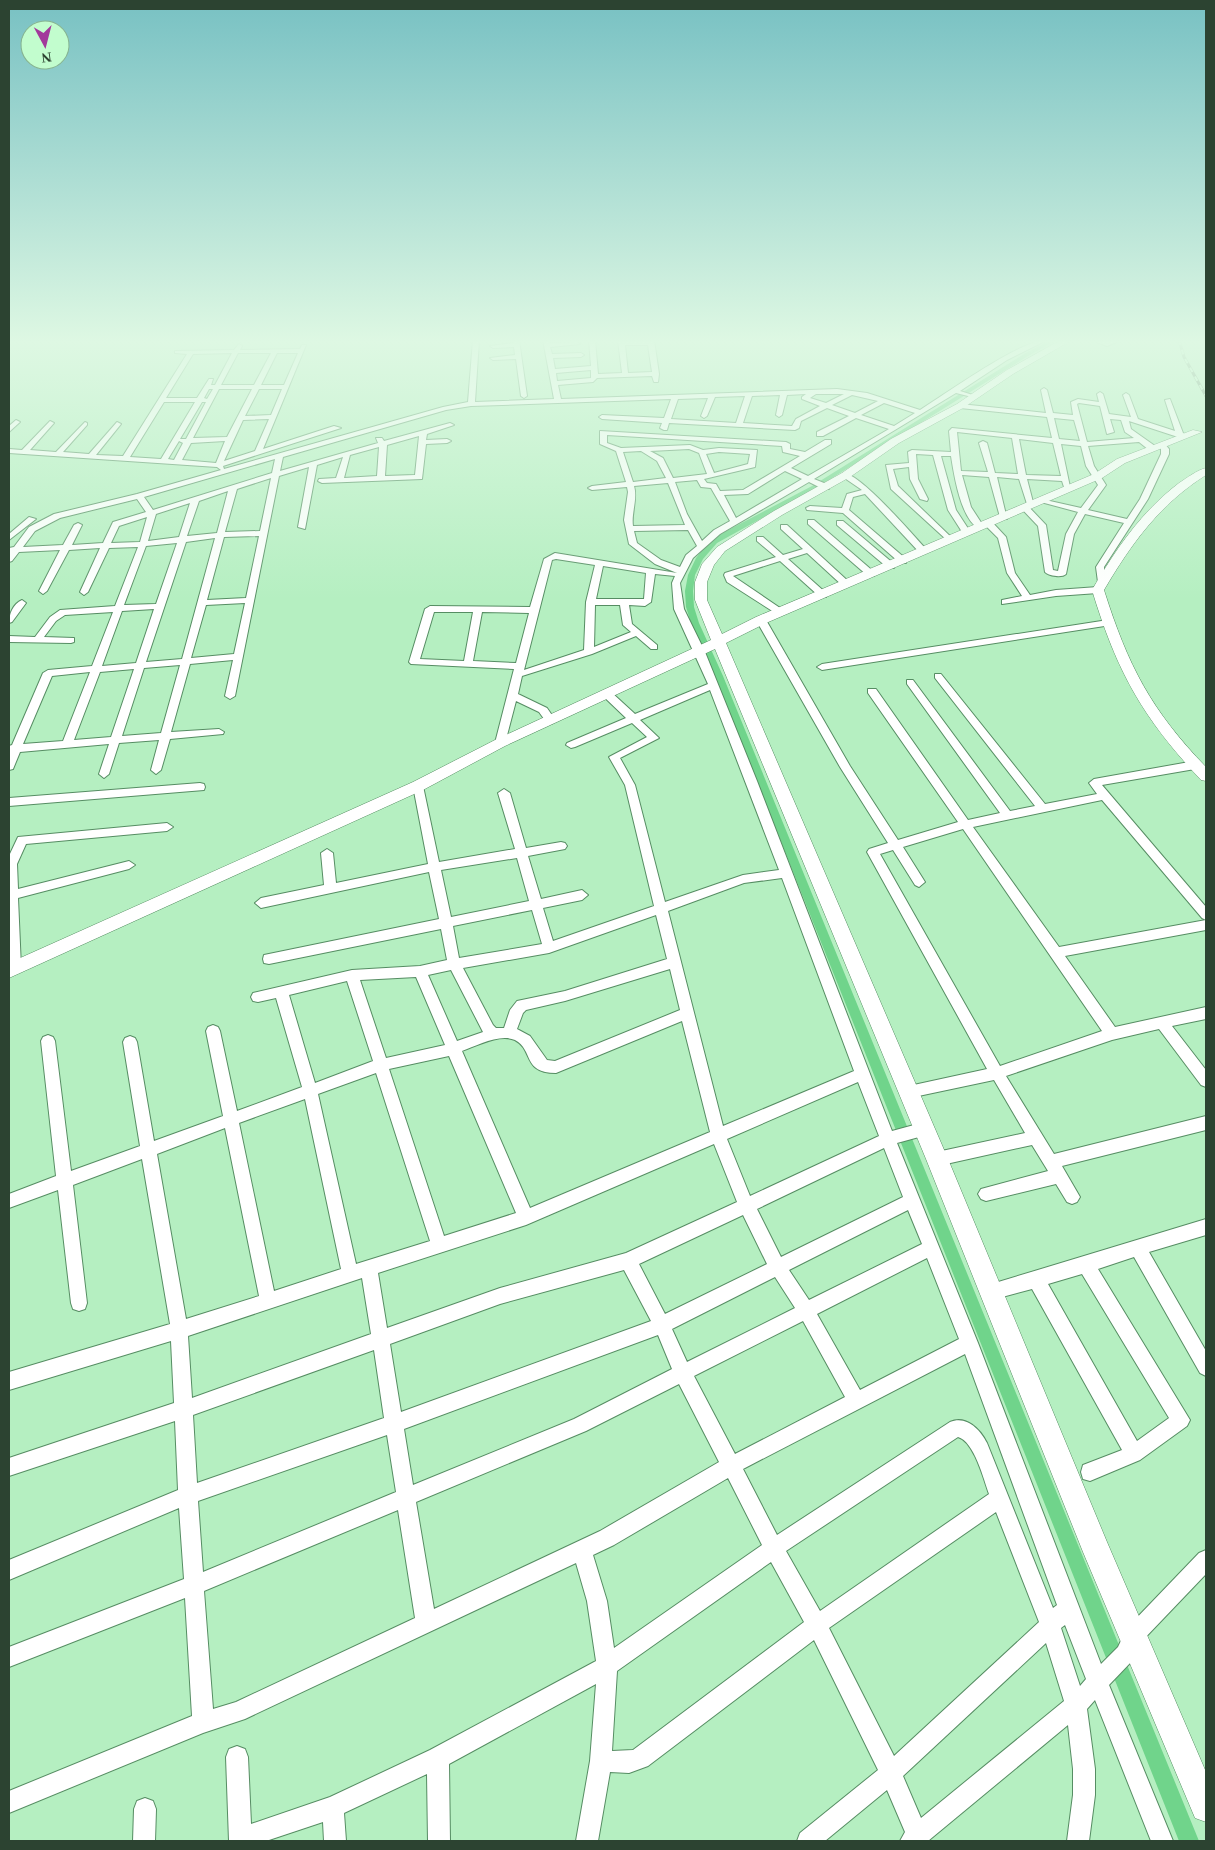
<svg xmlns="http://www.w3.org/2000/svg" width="1215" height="1850" font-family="'Times New Roman',serif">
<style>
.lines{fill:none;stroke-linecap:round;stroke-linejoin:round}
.canal{fill:#70d48b;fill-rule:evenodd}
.street-casing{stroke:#568d63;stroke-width:2}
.secondary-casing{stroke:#568d63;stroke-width:1}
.street{fill:#fff;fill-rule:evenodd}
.secondary{fill:#fff;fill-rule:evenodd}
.rail-casing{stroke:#5d8165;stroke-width:3}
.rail{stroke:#c2fdce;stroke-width:2;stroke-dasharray:5;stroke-linecap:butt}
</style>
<rect width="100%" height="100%" fill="#b5efc1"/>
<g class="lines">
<polygon class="canal" points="1050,340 1057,340 1028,356 816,488 717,543 703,559 695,575 693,591 694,607 699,623 723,676 1199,1841 1179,1841 715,676 691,623 686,607 685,591 688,575 696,558 711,539 812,486 1024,354"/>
<g class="street-casing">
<g id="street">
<path d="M473 340H479L475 402 554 399 543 340H549L550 343 577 342 580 344 550 347 552 354 581 353 584 355 581 357 553 358 555 369 591 366 589 340H595L598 374 622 373 618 340H654L659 374 658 382H654L652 376 597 378 593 382 558 385 561 399 837 389 867 393 920 410C946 394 1020 340 1047 340L1007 360 960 391 976 396V398L956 393 814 479 829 485V489H823L809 482 720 534 693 558 680 583 684 609 705 652 757 781 892 1131 925 1122 930 1124 932 1129 930 1134 897 1143 978 1343 1101 1664 1118 1647 1127 1628 1199 1553 1206 1550V1574L1141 1642 1132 1661 1109 1685 1173 1841H1151L1095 1700 1087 1709 1095 1769V1795L1089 1841H1067L1073 1795V1769L1068 1725 928 1841H900L905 1832 887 1790 825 1841H797L800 1833 878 1770 814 1640 648 1766 629 1773 610 1772 598 1841H576L590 1761 596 1684 449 1764 450 1841H428L427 1774 344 1813 346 1841H324L323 1822 266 1841H229L226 1757 229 1749 237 1746 245 1749 248 1757 251 1824 330 1797 430 1750 596 1661 587 1601 576 1563 245 1719 203 1733 9 1813V1791L192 1716 185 1598 9 1667V1647L184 1579 179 1508 9 1580V1560L178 1490 175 1421 9 1476V1458L174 1403 171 1341 9 1390V1372L170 1324 142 1159 73 1185 87 1303 85 1309 79 1311 73 1309 71 1303 58 1190 9 1208V1194L56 1176 41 1041 43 1037 48 1035 53 1037 55 1041 71 1171 140 1146 123 1042 125 1038 130 1036 135 1038 137 1042 154 1141 223 1116 206 1031 208 1027 213 1025 218 1027 220 1031 237 1111 302 1087 276 998 258 1002 253 1001 251 997 253 993 352 970 420 966 447 960 441 929 269 964 264 963 263 959 264 955 439 919 429 872 261 908 255 903 261 898 324 885 321 853 327 849 333 853 336 883 428 864 413 786 418 782 423 786 439 862 515 849 498 793 504 789 510 793 526 848 561 842 565 843 567 846 565 849 528 856 541 899 582 890 588 895 582 900 543 908 553 941 654 906 625 785 609 757 647 737 632 723 575 747 571 748 566 745 567 743 626 718 603 696V692H611L635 714 708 684 674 609 672 583 675 576 655 574 651 602 645 606 629 605 632 624 657 645V649H651L636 636 592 654 522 676 518 694 547 708 556 721 551 724 547 723 539 712 516 701 505 743 500 746 495 743 514 669 411 664 409 662 425 609 430 606 530 607 544 559 555 553 677 573 655 564 629 544 624 520 628 492 627 487 592 490 588 488 592 486 626 482 616 451 600 444V431L786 442 790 444V449L805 452 825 440H831V444L791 468 808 476 889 429 856 418 823 436H817V432L849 416 827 408 801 421 799 428 795 430 669 423 667 430H664L660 428 662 423 602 419 599 417 602 415 664 418 671 399 471 406 446 410 283 457 280 471 378 443 376 438H382L384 441 450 423 454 425 427 434 426 440 447 439 451 441 447 443 426 444 422 479 322 483 318 481 319 479 336 478 343 457 317 465 305 529 298 527 309 467 279 476 235 696 230 699 225 696 233 660 190 664 171 732 219 729 224 732 223 734 170 739 161 770 156 774 151 770 159 740 119 743 109 774 104 778 99 774 109 744 20 752 13 769 9 770V746L12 745 43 673 48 670 92 666 113 612 65 615 56 621 44 637 74 638V642L71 643 9 642V636L35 637 50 617 60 610 115 606 138 547 109 548 88 592 84 595 80 592 100 548 69 550 47 591 43 594 39 591 60 550 19 552 12 561 9 562V548L14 547 29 527 54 514 137 494 221 470 217 467 9 453V449L22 450 50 421 54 423 30 450 56 452 85 422 87 423V425L63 452 89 454 117 422 121 424 96 455 123 456 187 354 175 353V351L234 350 239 344 242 346 240 350 300 349 302 345H306L263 449 334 426 341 428 223 466 224 469 443 407 468 402ZM625 345H648L652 372 628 373ZM232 353 215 385H211L213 379H209L197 398H166L193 354ZM238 353H271L254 385H221ZM277 353H298L284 385H261ZM591 370V378L557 381 556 373ZM209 389H213L207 399 204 398ZM219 389H252L227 437 193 438ZM259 389H282L271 415 245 416ZM806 394 802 397V399L820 406 796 419 792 426 743 423 752 396 780 395 776 415 779 417 782 415 787 395ZM816 394H844L826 403 810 398ZM852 395 878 401 855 413 832 405ZM745 396 736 423 671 419 678 399 708 398 701 416 704 418 707 416 715 397ZM164 402H195L161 459 130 457ZM202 402H206L186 439H180ZM884 403 915 413 894 426 861 415ZM269 419 255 451 224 461 243 420ZM607 435 782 446 783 452 800 456 743 490 720 491 716 484 707 483 704 479 755 467 757 450 719 448 703 450 690 445 621 448 607 443ZM419 436 415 475 385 476 387 445ZM179 441 183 443 174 460 168 459ZM225 441 216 463 182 460 191 443ZM379 447 377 476 344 478 350 455ZM689 449 699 453 707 474 673 478 663 458 650 451ZM641 451 657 461 666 478 633 482 623 452ZM719 452 750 454 748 464 714 473 706 454ZM275 459 272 473 153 510 144 497ZM785 471 802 479 736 518 724 495 748 494ZM271 478 260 531 225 532 237 489ZM697 480 701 487 711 488 730 521 714 530 702 541 687 514 675 482ZM668 483 685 525 633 526C631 513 638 499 634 486ZM228 491 217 533 187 536 199 501ZM137 499 146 512 113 522 103 543 72 545 82 525 78 523 74 525 63 545 23 547 35 531 60 518ZM190 503 179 537 148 541 156 514ZM147 517 140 542 111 543 119 526ZM688 530 697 546 686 555 680 567 661 560 637 543 634 531ZM259 536 246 598 207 600 224 537ZM215 538 182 659 146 662 186 542ZM177 543 156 604 124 605 146 546ZM556 559 595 565 586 602 584 650 524 670 552 560ZM603 566 646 573 644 599H596ZM245 603 234 654 191 658 206 605ZM595 605H620L623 625 631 632 594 647ZM154 609 136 663 102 666 122 611ZM434 612H473L464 661 420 659ZM482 612 529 613 516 663 473 661ZM180 665 161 733 122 736 144 668ZM134 669 111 737 74 740 100 672ZM90 672 63 741 23 744 52 676ZM710 690 779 870 743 875 665 902 635 785 620 758 659 738 640 720ZM517 858 529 901 451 917 441 870ZM782 878 854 1071 723 1126 668 911 744 883ZM532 910 542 944 459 958 453 926ZM656 915 667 959 565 991 517 1001 510 1010 504 1028H496L493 1025 463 968 549 953ZM670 969 680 1010 555 1061 547 1060 530 1036 517 1029 523 1013 526 1010 565 1001ZM451 970 483 1032 457 1041 428 975ZM416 977 445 1045 386 1058 360 980ZM347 981 373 1061 315 1083 289 995ZM682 1021 710 1132 530 1208 462 1051C476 1046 500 1033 515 1040 534 1050 522 1073 556 1073ZM449 1056 516 1213 444 1236 389 1069ZM376 1073 430 1241 356 1264 318 1094ZM858 1082 879 1136 750 1196 727 1139ZM305 1099 341 1269 274 1291 239 1123ZM225 1128 259 1296 186 1319 157 1154ZM714 1144 737 1202 626 1253 500 1288 387 1328 378 1273 526 1225ZM884 1148 903 1197 781 1257 757 1209ZM908 1210 922 1244 809 1300 789 1270ZM743 1215 767 1264 665 1314 639 1264ZM927 1258 959 1339 860 1390 817 1314ZM624 1270 651 1321 401 1412 390 1344 500 1304ZM775 1277 795 1308 687 1362 672 1329ZM362 1278 371 1334 192 1398 188 1336ZM803 1321 845 1397 735 1454 694 1376ZM658 1335 672 1369 574 1419 413 1485 404 1429ZM374 1350 384 1418 197 1483 193 1415ZM965 1354 1057 1605 1053 1608 987 1443C980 1429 966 1415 950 1422L777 1535 743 1469ZM679 1384 719 1462 600 1531 434 1609 416 1502 586 1431ZM387 1435 396 1492 203 1572 198 1501ZM958 1437C974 1441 984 1480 989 1494L820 1611 786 1551ZM728 1478 762 1545 614 1648 607 1601 593 1555 614 1545ZM398 1510 415 1618 236 1702 213 1709 204 1591ZM996 1512 1039 1622 894 1756 829 1628ZM771 1562 804 1622 633 1750 612 1751 617 1671ZM1065 1625 1086 1679 1080 1686 1061 1628ZM1046 1643 1064 1701 921 1818 903 1776Z"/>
<polygon points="513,340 519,340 527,396 524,398 521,396 516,359 493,360 490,358 515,355 514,347 493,348 490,346 513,343"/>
<polygon points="1092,340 1121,340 1107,346"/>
<path d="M1044 388 1047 390 1053 413 1073 415 1071 402 1078 399 1099 402 1097 394 1100 392 1103 394 1109 414 1131 417 1123 395 1126 393 1129 395 1138 419 1175 431 1165 400 1170 399 1183 433 1188 436 1181 438 1129 421 1131 429 1155 446V450H1149L1139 442 1088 446 1094 466 1106 485 1088 510 1127 519 1140 499 1161 454V449L1157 445 1164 443 1169 449V454L1148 499 1104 567 1105 584 1098 582 1096 567 1124 523 1085 514 1074 534 1066 574C1062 578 1049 576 1045 572L1038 526 1020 507 1027 505 1046 525 1053 570 1058 571 1066 534 1078 512 1037 501 1041 499 1081 508 1098 485 1086 466 1081 446 1061 444 1070 487H1064L1062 481 1027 479 1034 506 1027 504 1019 479 997 477 1007 519 1000 517 989 477 962 475 971 507 984 527 980 529C961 521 954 475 951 456H941L956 510 971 533 967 535H964L948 510 933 455 916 454 918 479 928 499 927 501 920 499 910 479 909 467 893 469 898 486 952 538 953 540 949 542 891 489 886 465 909 463 908 452 912 450 951 452 949 431 952 428 1052 438 1047 417 960 408 957 406 960 404 1046 413 1041 390ZM1079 403 1100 406 1107 434 1114 432 1110 419 1121 420 1125 432 1134 438 1087 442 1077 404ZM1054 418 1074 420 1080 441 1059 439ZM957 432 1012 438 1018 474 995 473 987 443 983 441 979 443 988 472 961 471ZM1019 439 1053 443 1061 476 1026 475Z"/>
<polygon points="16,420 20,422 9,432 9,426"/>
<path d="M843 473C859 472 913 535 926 549V553H920L865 494 853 497 849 510 906 559V563H900L843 513 807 510 806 508 810 506 842 508 847 494 862 490 843 477Z"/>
<polygon points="29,517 36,519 9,540 9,534"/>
<polygon points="808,520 814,520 874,572 874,576 868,576 808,524"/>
<polygon points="837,521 843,521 894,564 894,568 888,568 837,525"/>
<polygon points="986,522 992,522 1006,537 1015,573 1030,595 1056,590 1098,587 1102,590 1098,593 1056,596 1002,604 1002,600 1022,596 1007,573 998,538 986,526"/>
<polygon points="781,525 787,525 849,582 849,586 843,586 807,553 788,559 826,593 826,597 820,597 780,561 733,576 783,610 783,614 777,614 727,582 724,575 725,573 776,557 757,541 757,537 763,537 783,555 803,549 781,529"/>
<path d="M22 600 26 603 12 622 9 623C9 614 13 604 22 600Z"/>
<path d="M761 617 766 620 850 766 898 840 958 822 868 693V689H876L968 820 1000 813 907 684V680H913L1010 811 1035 806 935 678V674H941L1045 804 1097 794 1089 783 1094 779 1195 761 1199 762 1200 765 1195 769 1102 785 1206 907V920L1202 918 1102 800 973 827 1059 947 1206 920V930L1065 956 1115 1027 1206 1007V1019L1172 1026 1206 1070V1087L1201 1085 1159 1029 1112 1040 1006 1076 1054 1154 1206 1116V1130L1062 1166 1080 1197 1077 1202 1072 1204 1067 1202 1056 1184 986 1201 981 1199 978 1194 981 1189 1048 1171 1032 1145 937 1166 932 1164 929 1159 932 1154 937 1152 1025 1133 994 1080 909 1098 904 1097 902 1092 904 1087 909 1086 987 1069 867 852 869 849 888 843 840 767 756 620ZM963 829 1102 1031 1000 1066 880 854 893 850 915 885 919 887 925 882 903 847Z"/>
<polygon points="1108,620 1111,621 1111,625 822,670 817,667 822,664"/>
<polygon points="200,783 204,784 205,787 204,790 9,806 9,798"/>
<polygon points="167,823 173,827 167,831 26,844 17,864 18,889 129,861 135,865 129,869 18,898 21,968 20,972 10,972 9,968 9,856 18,837"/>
<path d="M1206 1219V1235L1149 1252 1206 1351V1376L1200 1373 1134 1257 1098 1269 1190 1420 1187 1426 1140 1460 1090 1481 1083 1479 1081 1472 1083 1465 1122 1450 1032 1289 991 1300 985 1298 983 1292 985 1286ZM1082 1274 1169 1418 1137 1441 1048 1284Z"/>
<polygon points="145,1798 153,1801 156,1809 155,1841 133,1841 134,1809 137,1801"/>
</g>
</g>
<g class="secondary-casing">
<g id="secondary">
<polygon points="1061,340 1072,340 1013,374 963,408 899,443 850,477 782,515 725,551 714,565 707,582 707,600 722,634 756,617 1094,474 1117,459 1193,430 1202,432 1125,463 1102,478 766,623 726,643 948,1159 1107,1542 1206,1772 1206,1822 1195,1818 1083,1552 926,1159 715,649 505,746 423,790 9,978 9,963 413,782 495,740 711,640 695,600 695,582 702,564 717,547 774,511 842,473 891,439 957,404 1007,370"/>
<path d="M1206 468V475C1160 504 1131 544 1104 590 1128 666 1151 710 1206 767V781L1201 780C1142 717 1117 672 1092 590 1116 549 1141 512 1179 483 1187 478 1197 470 1206 468Z"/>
</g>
</g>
<use href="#street" class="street"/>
<use href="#secondary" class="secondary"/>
<g class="rail-casing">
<polyline id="rail" points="1179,340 1184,357 1206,396"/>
</g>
<use href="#rail" class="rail"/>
</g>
<linearGradient id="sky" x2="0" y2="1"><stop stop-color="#78c1c3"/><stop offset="0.57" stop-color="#def8e3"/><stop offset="1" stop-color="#def8e3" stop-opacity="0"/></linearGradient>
<rect width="1215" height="599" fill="url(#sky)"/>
<rect width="1215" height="1850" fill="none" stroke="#2c4331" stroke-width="20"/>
<g transform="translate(45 45) rotate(173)"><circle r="24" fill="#c2fdce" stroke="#86b38f"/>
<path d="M0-4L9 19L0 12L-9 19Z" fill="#a2399b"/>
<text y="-8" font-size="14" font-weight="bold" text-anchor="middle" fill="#2c4331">N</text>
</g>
</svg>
